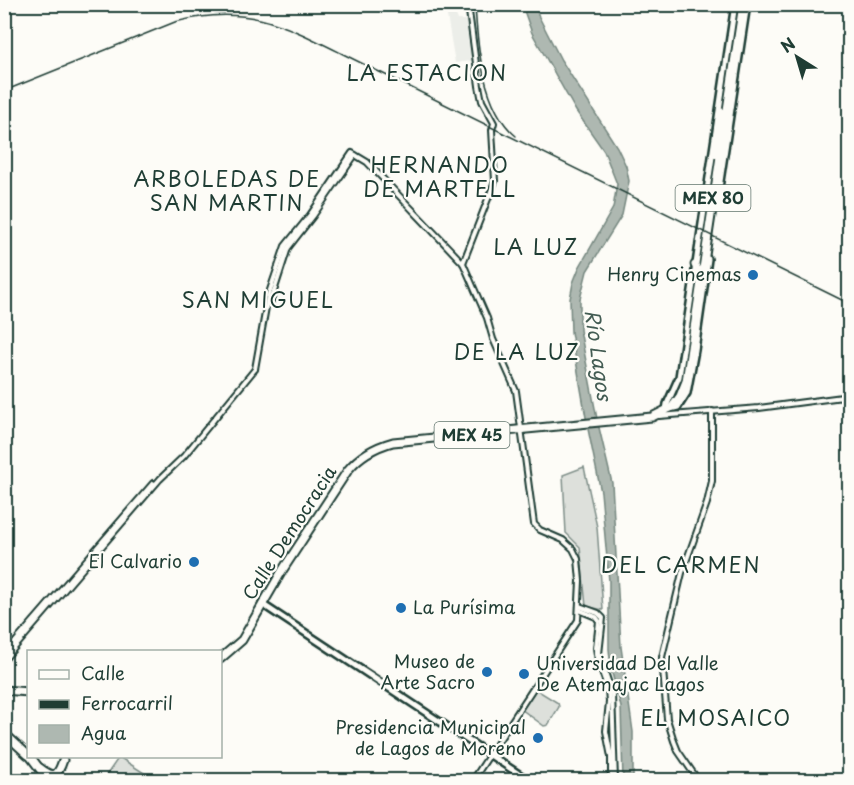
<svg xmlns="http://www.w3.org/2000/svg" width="854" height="785" font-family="'Playpen Sans',sans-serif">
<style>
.built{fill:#eceee9}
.green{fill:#dde0db;stroke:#7e8e88;stroke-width:1.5}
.water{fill:#aeb8b1;stroke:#75877f;stroke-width:1.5}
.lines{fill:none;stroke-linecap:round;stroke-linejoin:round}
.minor-casing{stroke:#1f3d34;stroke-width:8}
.major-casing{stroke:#1f3d34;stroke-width:10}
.highway-casing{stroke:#1f3d34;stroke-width:11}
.minor{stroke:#fdfcf7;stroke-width:4}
.major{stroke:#fdfcf7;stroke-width:5}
.highway{stroke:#fdfcf7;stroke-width:7}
.rail{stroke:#1f3d34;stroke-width:1.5}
.poi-dot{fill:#1f6fb2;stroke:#fdfcf7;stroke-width:2}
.labels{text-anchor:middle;stroke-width:4.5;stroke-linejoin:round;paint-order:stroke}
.shield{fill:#fdfcf7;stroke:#62766e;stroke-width:1.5}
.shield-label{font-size:16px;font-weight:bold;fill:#1f3d34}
.poi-label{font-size:18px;fill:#1f3d34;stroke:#fdfcf7;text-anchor:end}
.street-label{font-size:18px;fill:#1f3d34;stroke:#fdfcf7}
.water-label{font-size:20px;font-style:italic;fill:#435c53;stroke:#fdfcf7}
.quarter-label{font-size:21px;letter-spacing:1.5px;fill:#1f3d34;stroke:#fdfcf7}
</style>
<rect width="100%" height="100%" fill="#fdfcf7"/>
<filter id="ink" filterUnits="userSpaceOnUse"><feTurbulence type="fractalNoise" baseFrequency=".0167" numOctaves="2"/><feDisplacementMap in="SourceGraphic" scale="12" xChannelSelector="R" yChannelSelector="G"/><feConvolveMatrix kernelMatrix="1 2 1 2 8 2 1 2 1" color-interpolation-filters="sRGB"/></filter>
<g filter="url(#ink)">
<polygon class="built" points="446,10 451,10 451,15 456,15 458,20 467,20 472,61 455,63"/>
<g class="green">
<polygon points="584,467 597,527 603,610 586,606 580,547 566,533 563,475"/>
<polygon points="533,690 537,690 558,703 559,707 548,725 544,726 521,709"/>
<polygon points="119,757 155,780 103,780"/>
</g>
<polygon class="water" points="522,5 535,5 539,17 561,60 617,147 626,166 629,181 622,215 587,271 580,299 580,330 597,419 612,483 621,647 633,732 633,780 623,780 621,707 611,669 609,649 609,581 601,492 588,429 571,332 570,299 573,283 579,268 613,208 617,184 604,151 576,111 532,33"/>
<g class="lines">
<g class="minor-casing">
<g id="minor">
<polyline points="463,263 495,181 492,130 494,123 482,101 479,86 468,4"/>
<polyline points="270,304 288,248 313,216 355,155"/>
<polyline points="255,369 268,296 285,246 310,215 352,153 367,162 463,263 487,318 493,339 516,391 534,524 540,530 563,540 573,549 578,559 580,581 578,620 473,780"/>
<polyline points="659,416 759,408 850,396"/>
<polyline points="579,606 598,613 603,618 599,654 612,693 615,780"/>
<polyline points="579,610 596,617 599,621 596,648 598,661 608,689 609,702 606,731 611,757 611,780"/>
<polyline points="4,655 153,483"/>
<polyline points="4,660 160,479 184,456 255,369"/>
<polyline points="698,780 678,751 674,741 667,719 662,657 682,573 707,503 712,481 712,411"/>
</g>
</g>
<g class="major-casing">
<g id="major">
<polyline points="719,188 747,4"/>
<polyline points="708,259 695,350 687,393 678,407 666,410 667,404 679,377 735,4"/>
<polyline points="262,604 528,780"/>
</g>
</g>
<g class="highway-casing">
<g id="highway">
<polyline points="716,154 722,112"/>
<polyline points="695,265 698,271"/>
<path d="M220 659 242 640 282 571 348 470C360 455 375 447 393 442L652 417 672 407 680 396 686 381 743 4"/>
<polyline points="4,690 28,692"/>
<polyline points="4,733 28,755"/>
<polyline points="30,756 48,780"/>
<path d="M40 768C54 779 58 776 63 760"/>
</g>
</g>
<use href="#minor" class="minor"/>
<use href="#major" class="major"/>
<use href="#highway" class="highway"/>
<g class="rail">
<path d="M475 4C477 45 483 109 516 136"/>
<path d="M4 91 175 22C244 4 281 23 341 53L850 304"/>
</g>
</g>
</g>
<g class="poi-dot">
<circle cx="753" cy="275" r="6"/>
<circle cx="194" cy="562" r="6"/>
<circle cx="401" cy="608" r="6"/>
<circle cx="487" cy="672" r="6"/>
<circle cx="524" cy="674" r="6"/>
<circle cx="538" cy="738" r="6"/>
</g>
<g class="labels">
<g class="shield">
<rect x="675.5" y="185" width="75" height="26" rx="4.5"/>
<rect x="434.5" y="422" width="75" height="26" rx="4.5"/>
</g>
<g class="shield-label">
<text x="713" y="204">MEX 80</text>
<text x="472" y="441">MEX 45</text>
</g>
<g class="poi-label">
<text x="741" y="281">Henry Cinemas</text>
<text x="182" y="568">El Calvario</text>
<text x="413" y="614" text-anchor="start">La Purísima</text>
<text x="475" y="668">Museo de<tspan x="475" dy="21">Arte Sacro</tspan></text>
<text x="536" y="670" text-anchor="start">Universidad Del Valle<tspan x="536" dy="21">De Atemajac Lagos</tspan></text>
<text x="526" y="734">Presidencia Municipal<tspan x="526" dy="21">de Lagos de Moreno</tspan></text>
</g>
<g class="street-label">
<text transform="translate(290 533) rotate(-57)" y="6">Calle Democracia</text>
</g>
<g class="water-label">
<text transform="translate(598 355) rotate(82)" y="7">Río Lagos</text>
</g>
<g class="quarter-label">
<text x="427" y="81">LA ESTACION</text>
<text x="440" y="173">HERNANDO<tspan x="440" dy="24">DE MARTELL</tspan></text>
<text x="227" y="187">ARBOLEDAS DE<tspan x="227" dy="24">SAN MARTIN</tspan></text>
<text x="536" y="255">LA LUZ</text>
<text x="258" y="308">SAN MIGUEL</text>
<text x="517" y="360">DE LA LUZ</text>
<text x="681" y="573">DEL CARMEN</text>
<text x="716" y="726">EL MOSAICO</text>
</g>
</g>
<rect width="854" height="785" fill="none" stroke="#fdfcf7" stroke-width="24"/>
<rect x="12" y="12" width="830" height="761" fill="none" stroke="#1f3d34" stroke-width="2" filter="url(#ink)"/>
<rect x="27" y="650" width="195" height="108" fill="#fdfcf7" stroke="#a4b0a9" stroke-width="1.5"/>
<rect x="39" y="670" width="30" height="9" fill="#fdfcf7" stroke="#a4b0a9" stroke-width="1.5"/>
<text x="81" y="680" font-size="18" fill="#1f3d34">Calle</text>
<rect x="39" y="700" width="30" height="9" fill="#1f3d34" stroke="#a4b0a9" stroke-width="1.5"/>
<text x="81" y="710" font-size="18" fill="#1f3d34">Ferrocarril</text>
<rect x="39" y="725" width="30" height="18" fill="#aeb8b1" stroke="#a4b0a9" stroke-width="1.5"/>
<text x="81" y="740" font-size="18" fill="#1f3d34">Agua</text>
<g transform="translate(797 57) rotate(323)" stroke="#fdfcf7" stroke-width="4.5" paint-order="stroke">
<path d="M0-4.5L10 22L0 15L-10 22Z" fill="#1f3d34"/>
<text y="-9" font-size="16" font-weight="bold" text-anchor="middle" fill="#1f3d34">N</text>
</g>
</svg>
